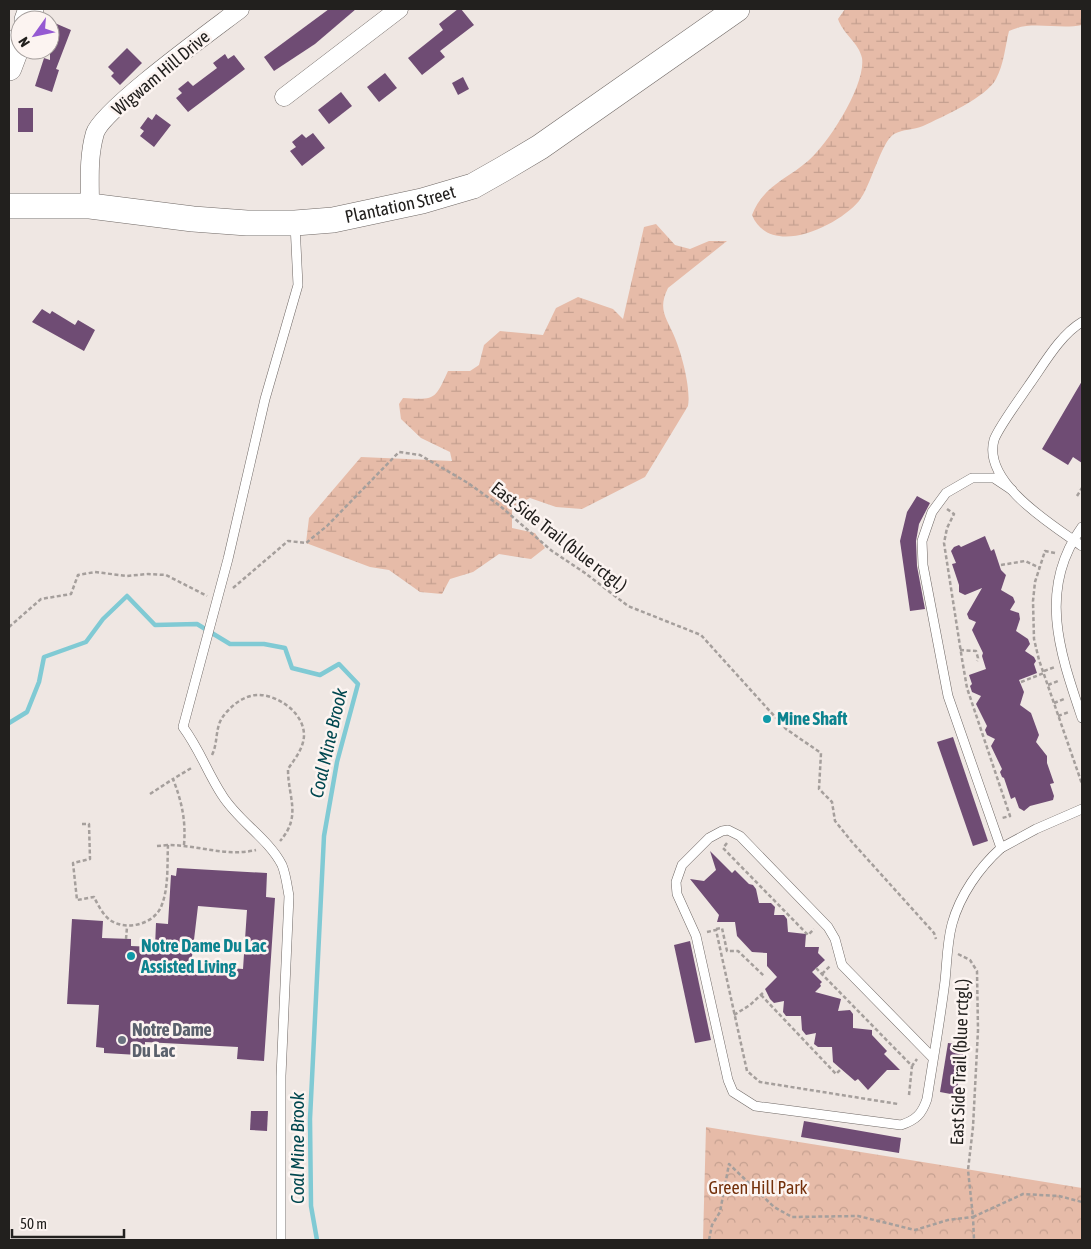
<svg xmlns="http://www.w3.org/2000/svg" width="1091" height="1249" font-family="'Asap Condensed',sans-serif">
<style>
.wetland{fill:url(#wetland-marsh)}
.park{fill:url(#park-crowns)}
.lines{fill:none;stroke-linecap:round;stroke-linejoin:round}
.stream{stroke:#80cad4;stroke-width:4.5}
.building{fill:#6f4c74;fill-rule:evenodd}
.lane-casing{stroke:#6f6865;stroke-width:10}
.street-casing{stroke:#6f6865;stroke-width:19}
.secondary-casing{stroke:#6f6865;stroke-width:26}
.path{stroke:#a59f9c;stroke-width:2.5;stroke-dasharray:4 2.5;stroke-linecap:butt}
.lane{stroke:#fff;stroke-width:9}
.street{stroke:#fff;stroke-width:18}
.secondary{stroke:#fff;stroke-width:25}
.culture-dot{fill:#0f9aa8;stroke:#fcf4f1;stroke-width:2}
.worship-dot{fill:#6b7280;stroke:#fcf4f1;stroke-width:2}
.labels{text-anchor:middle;stroke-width:5;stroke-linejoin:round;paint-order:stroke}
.street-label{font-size:18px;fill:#22201e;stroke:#fcf4f1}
.culture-label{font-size:18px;font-weight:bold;fill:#0d838f;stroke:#fcf4f1;text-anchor:start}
.worship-label{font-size:18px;font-weight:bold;fill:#5b616d;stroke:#fcf4f1;text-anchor:start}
.park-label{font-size:18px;fill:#74310c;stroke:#fcf4f1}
.water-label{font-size:19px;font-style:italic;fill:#00474f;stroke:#fcf4f1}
</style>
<defs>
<pattern id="wetland-marsh" width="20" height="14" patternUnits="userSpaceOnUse" patternTransform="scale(1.25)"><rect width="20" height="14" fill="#e6bba8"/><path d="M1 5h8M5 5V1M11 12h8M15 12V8" fill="none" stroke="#c5a090"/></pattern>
<pattern id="park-crowns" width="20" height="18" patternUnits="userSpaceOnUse" patternTransform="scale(1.25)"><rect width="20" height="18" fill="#e6bba8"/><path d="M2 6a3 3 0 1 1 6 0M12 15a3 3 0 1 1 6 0" fill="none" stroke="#c5a090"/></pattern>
</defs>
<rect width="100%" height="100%" fill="#efe7e3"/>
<g class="wetland">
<path d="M845 9H1082V25C1058 30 1031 20 1009 31 1005 47 1004 64 996 79 987 97 942 117 923 126 914 130 903 129 894 134 881 142 871 186 859 201 838 226 770 259 752 215 764 185 786 180 808 161 828 144 866 85 862 58 859 43 843 34 838 19Z"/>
<path d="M656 224 675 245 690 249 709 241H727L668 288C657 310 667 318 675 338 682 355 691 389 688 406L645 477 582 509 556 507 530 498 520 503 512 511V528L535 533 545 548 531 559 499 554 473 572 450 579 442 594 420 592 389 570 370 567 306 543 309 518 361 457 452 461 450 452 421 438 401 419 399 404 403 398C435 400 435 400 448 371H470L479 365 484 345 500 331 543 335 556 308 578 297 613 309 623 319 644 227Z"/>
</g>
<polygon class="park" points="706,1127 1082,1188 1082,1240 703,1240"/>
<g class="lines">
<polyline class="stream" points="9,723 27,712 39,682 44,657 86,642 103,619 127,596 155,625 197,624 230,644 264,644 285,648 292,668 320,675 339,664 358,684 337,762 324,836 310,1119 311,1206 317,1240"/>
</g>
<g class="building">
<polygon points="329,9 356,9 315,44 274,71 264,57"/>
<polygon points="458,9 461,9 474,25 440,51 445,57 422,75 408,58 443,30 439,24"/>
<polygon points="50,21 71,30 56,69 59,70 52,92 35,86 44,58 50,60"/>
<polygon points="127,48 142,63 120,85 111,76 114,73 108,67"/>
<polygon points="225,54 228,59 234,55 245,69 188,112 176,98 182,93 178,89 188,81 193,86 217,68 213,63"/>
<polygon points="385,73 397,88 379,102 367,87"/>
<polygon points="463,77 469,89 458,95 452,83"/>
<polygon points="341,92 352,106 329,124 318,110"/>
<rect x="18" y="108" width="15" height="24"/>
<polygon points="156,114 171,125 154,147 140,136 144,131 140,128 148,117 152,120"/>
<polygon points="313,133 325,148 302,166 290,151 296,147 292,142 302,134 306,138"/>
<polygon points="42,309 50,314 52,311 75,325 78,320 95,330 84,351 32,322"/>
<polygon points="1082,381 1082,463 1073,457 1068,465 1042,449"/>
<polygon points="917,496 930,503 919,524 916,541 917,566 925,609 910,611 900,541 907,512"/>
<polygon points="985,536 991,551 994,549 1001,570 1006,575 1001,590 1013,597 1015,602 1010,610 1019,613 1020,619 1016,631 1028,639 1030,644 1025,651 1034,657 1036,661 1034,664 1037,673 1019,680 1024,692 1020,705 1031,713 1039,735 1036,742 1047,756 1047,763 1054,783 1050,784 1054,796 1053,800 1030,806 1024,811 1019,808 1015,797 1011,799 1004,778 1002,777 1000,772 1002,769 991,746 995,739 987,735 985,730 987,726 976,704 981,696 972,692 970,686 972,684 969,675 986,669 982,656 983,653 972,630 976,622 969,619 967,614 982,588 965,595 959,592 959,585 952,564 956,563 951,551 954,547 959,545 961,547"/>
<polygon points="953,737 988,841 973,846 937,742"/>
<polygon points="710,851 732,873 735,870 749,884 753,885 756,889 759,903 771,903 775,907 774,915 784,915 787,919 788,932 806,934 805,947 819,947 818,953 825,960 812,972 822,982 820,984 821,986 815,992 841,999 838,1011 850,1010 853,1014 853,1028 872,1030 872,1035 887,1051 884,1054 900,1070 887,1070 868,1090 858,1079 855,1081 833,1062 832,1047 818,1047 814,1044 816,1033 806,1035 802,1030 801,1016 786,1016 783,1012 784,1001 774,1003 770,999 765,989 777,977 767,966 767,953 752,952 737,936 735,922 717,922 719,915 690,879 704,881 716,870"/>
<path d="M177 868 267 873 266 897 275 898 264 1061 237 1059 238 1047 145 1042V1050H139L138 1055 104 1053V1048L96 1047 99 1005 67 1004 72 919 103 921 102 938 131 939V946L155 947 156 923 168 924 171 875 176 876ZM198 906 247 910 243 969 191 965Z"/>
<polygon points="690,941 711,1040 695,1043 674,945"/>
<polygon points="948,1043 965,1045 956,1095 940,1092"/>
<polygon points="251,1111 268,1111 267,1131 250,1130"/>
<polygon points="804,1121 901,1138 899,1153 801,1137"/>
</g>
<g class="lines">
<g class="lane-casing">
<g id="lane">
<path d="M1082 322C1060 335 1044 364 1029 385 1021 397 998 428 994 440 982 483 1054 526 1082 546"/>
<polyline points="1012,490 994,478 972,478 946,493 932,512 922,541 923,565 948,696 1001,848 1036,829 1082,809"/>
<path d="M1082 527C1037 589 1060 653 1082 718"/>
<path d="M933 1058 842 965 835 939 828 927 740 836 728 830 722 831 709 838 682 865 676 882 677 894 696 936 728 1080 733 1092 755 1106 901 1125C916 1120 922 1114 927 1099 933 1060 940 1021 945 981 947 962 947 943 952 924 960 895 979 868 1001 848"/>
<path d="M281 1240V1076L289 896C287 885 286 875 282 865 268 838 238 821 222 795 207 772 200 750 183 727L228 559 265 399 298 285 295 224"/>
</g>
</g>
<g class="street-casing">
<g id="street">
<polyline points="284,97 399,9"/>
<path d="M90 206C90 181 88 157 95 133 103 109 214 29 240 9"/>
</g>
</g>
<g class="secondary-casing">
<g id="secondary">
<polyline points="27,20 31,9"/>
<polyline points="9,68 20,39"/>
<path id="s1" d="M9 206H90L193 219 247 223H295L333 220 422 201 473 186 503 169 540 147 737 9"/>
</g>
</g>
<g class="path">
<polyline points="1077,496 1082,488"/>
<polyline points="947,509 954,514 947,528 944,543 962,659 967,688 1010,816 1002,818"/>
<polyline points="1055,553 1045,551 1035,582 1033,601 1034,639 1039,660 1082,784"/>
<polyline points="1001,565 1025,561 1040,568"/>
<polyline points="233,588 288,541 306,543 327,526 399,452 420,455 468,483 499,505 552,551 585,573 628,606 701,635 786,729 821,753 819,789 832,802 835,821 852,842 934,933 936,939"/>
<polyline points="9,627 41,599 71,594 78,575 95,572 127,576 148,574 166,575 207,596"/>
<polyline points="960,650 976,651 978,658 977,661"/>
<polyline points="1044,671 1055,667"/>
<polyline points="1021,682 1044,673"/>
<polyline points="1048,685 1058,681"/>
<polyline points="1054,703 1064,699"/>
<polyline points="1058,716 1069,712"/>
<path d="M212 755C218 743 215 729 222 718 230 706 245 694 260 695 280 696 304 714 304 735 304 748 294 760 288 769 288 798 302 816 280 841"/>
<polyline points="150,794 173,779"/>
<path d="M82 824H89L90 859 73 863 77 900 94 897C98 905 103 915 110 920 125 931 153 925 161 907 169 888 167 865 168 845 198 845 226 857 256 850"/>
<polyline points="727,843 723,848 808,935 814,929"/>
<path d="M184 845C186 821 182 802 173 779L193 767"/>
<polyline points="157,846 168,845"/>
<polyline points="716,929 722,928 727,951 738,951 764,976"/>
<polyline points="707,932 716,930 747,1071 760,1082 898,1104"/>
<polyline points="126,939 127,927"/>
<polyline points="958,954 970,960 977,971 978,1030 973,1127 968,1170 973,1217 1023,1194 1059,1196 1082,1202"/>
<polyline points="816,968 912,1066 917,1059"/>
<polyline points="822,974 830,966"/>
<polyline points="761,995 836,1074 841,1069"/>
<polyline points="734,1015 750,1005 764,992"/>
<polyline points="909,1095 912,1066"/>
<polyline points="709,1240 712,1225 720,1212 729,1164 774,1207 792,1217 858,1216 915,1230 948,1220 973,1217 974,1240"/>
</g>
<use href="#lane" class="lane"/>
<use href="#street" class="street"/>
<use href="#secondary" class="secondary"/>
</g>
<g class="culture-dot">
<circle cx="767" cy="719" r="5"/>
<circle cx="131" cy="956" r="5"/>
</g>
<circle class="worship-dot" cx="122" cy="1040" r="5"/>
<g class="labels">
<g class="street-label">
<text transform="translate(161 73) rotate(-40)" y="6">Wigwam Hill Drive</text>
<text dy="6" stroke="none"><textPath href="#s1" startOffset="394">Plantation Street</textPath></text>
<text transform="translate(559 537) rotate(38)" y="6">East Side Trail (blue rctgl.)</text>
<text transform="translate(960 1062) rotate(-88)" y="6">East Side Trail (blue rctgl.)</text>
</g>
<g class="culture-label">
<text x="777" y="725">Mine Shaft</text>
<text x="141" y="952">Notre Dame Du Lac<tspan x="141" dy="21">Assisted Living</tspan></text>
</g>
<g class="worship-label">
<text x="132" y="1036">Notre Dame<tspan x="132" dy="21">Du Lac</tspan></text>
</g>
<g class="park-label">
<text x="758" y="1194">Green Hill Park</text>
</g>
<g class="water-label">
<text transform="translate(328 743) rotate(-77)" y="7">Coal Mine Brook</text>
<text transform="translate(297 1148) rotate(-90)" y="7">Coal Mine Brook</text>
</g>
</g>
<rect width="1091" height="1249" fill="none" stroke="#22201e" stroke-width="20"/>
<g transform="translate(35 35) rotate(237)"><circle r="24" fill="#fcf4f1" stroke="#a59f9d"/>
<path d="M0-4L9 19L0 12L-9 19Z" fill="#955ad2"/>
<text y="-8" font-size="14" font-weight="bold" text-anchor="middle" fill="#22201e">N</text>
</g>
<path d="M12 1229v8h112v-8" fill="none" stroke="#22201e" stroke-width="2.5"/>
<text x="20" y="1229" font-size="15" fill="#22201e" stroke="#fcf4f1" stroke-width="4" paint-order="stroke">50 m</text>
</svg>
